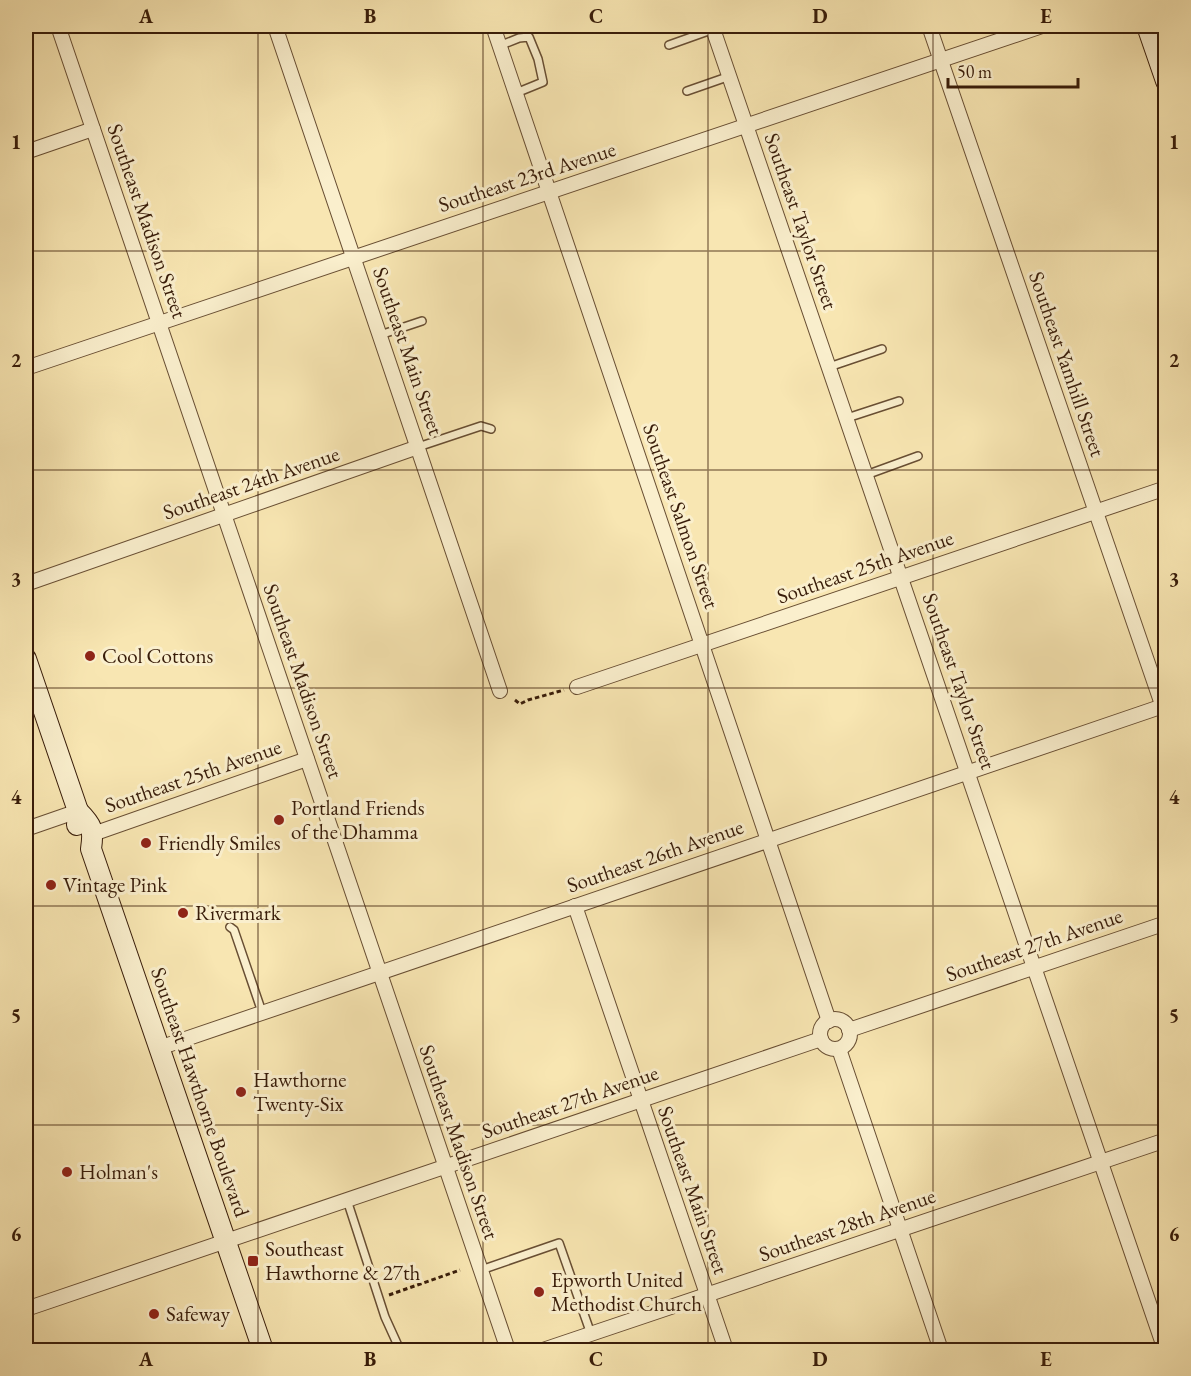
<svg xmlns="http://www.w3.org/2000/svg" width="1191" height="1376" font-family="'EB Garamond',serif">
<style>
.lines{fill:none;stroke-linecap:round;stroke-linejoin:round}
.lane-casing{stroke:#684e33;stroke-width:10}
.street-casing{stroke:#684e33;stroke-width:16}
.secondary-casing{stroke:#381c09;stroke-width:22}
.path{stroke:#381c09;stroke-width:3;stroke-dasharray:4.5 3;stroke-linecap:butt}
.lane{stroke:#faefcd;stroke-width:7}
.street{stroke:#faefcd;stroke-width:14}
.secondary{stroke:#faefcd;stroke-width:20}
.grid{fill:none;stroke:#381c09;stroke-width:1.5;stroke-opacity:0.55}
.poi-dot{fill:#8f2418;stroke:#faefcd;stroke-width:2}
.labels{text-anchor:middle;stroke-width:6;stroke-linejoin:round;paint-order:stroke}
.street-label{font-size:21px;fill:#381c09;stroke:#faefcd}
.poi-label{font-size:21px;fill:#381c09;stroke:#faefcd;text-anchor:start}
.neatline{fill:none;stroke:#381c09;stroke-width:2}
.grid-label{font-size:20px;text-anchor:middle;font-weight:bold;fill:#381c09}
</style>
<rect width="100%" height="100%" fill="#f8e6b2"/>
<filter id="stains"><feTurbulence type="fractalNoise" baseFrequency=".00333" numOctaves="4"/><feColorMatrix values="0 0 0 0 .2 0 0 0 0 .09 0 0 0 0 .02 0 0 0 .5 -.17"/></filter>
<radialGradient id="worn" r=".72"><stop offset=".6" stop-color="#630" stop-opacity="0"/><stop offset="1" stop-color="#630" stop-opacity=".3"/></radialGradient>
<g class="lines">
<g class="lane-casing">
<g id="lane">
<polyline points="669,45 714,29"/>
<polyline points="499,46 519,38 529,37 538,59 543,82 516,93"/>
<polyline points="687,91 730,76"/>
<polyline points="380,335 422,321"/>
<polyline points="829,367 882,349"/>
<polyline points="847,418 899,401"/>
<polyline points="418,447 481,426 491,429"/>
<polyline points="866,475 918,456"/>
<polyline points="230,927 234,930 262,1012"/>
<polyline points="347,1200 385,1317 400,1350"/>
<polyline points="481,1270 559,1243 591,1334"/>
</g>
</g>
<g class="street-casing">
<g id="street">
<polyline points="58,26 508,1350"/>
<polyline points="275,26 500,691"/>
<polyline points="493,26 829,1021"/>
<polyline points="712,26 1165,1350"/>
<polyline points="929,26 1166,716"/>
<polyline points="26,152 93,129"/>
<polyline points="26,368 1042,26"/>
<polyline points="26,584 418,447"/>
<polyline points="577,687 1166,488"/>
<polyline points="26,829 78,811"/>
<polyline points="93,834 307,759"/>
<polyline points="575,906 726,1350"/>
<circle cx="835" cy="1034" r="15"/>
<polyline points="849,1030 1166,923"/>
<polyline points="159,1048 1166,705"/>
<polyline points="839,1049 941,1350"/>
<polyline points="26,1309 821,1039"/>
<polyline points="543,1350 1166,1140"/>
</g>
</g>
<g class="secondary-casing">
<g id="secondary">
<polyline points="1147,26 1166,81"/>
<polyline points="26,659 78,811 77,825"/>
<path d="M78 811C92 825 94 829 91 849L263 1350"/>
</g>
</g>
<g class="path">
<polyline points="515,700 520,704 528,700 564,690"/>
<polyline points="389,1295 460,1270"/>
</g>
<use href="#lane" class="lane"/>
<use href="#street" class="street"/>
<use href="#secondary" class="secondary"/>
</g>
<path class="grid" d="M258 26V1350M483 26V1350M708 26V1350M933 26V1350M26 251H1166M26 470H1166M26 688H1166M26 906H1166M26 1125H1166"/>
<g class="poi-dot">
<circle cx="90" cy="656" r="6"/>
<circle cx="279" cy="820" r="6"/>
<circle cx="146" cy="843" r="6"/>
<circle cx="51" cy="885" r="6"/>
<circle cx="183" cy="913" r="6"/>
<circle cx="241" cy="1092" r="6"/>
<circle cx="67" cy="1172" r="6"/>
<rect x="247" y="1255" width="12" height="12" rx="3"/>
<circle cx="539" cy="1292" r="6"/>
<circle cx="154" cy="1314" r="6"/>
</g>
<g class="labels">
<g class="street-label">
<text transform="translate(527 177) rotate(-18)" y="7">Southeast 23rd Avenue</text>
<text transform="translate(147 221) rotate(71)" y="7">Southeast Madison Street</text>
<text transform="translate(801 221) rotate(71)" y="7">Southeast Taylor Street</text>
<text transform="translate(408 351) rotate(71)" y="7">Southeast Main Street</text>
<text transform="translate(1067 364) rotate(71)" y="7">Southeast Yamhill Street</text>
<text transform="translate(251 483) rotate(-19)" y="7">Southeast 24th Avenue</text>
<text transform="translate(681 516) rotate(71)" y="7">Southeast Salmon Street</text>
<text transform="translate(865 567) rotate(-19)" y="7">Southeast 25th Avenue</text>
<text transform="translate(303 681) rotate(71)" y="7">Southeast Madison Street</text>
<text transform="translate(959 681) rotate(71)" y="7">Southeast Taylor Street</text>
<text transform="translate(193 776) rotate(-19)" y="7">Southeast 25th Avenue</text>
<text transform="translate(655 856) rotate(-19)" y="7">Southeast 26th Avenue</text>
<text transform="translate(1034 945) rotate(-19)" y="7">Southeast 27th Avenue</text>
<text transform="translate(200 1092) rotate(71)" y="7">Southeast Hawthorne Boulevard</text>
<text transform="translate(570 1102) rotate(-19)" y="7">Southeast 27th Avenue</text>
<text transform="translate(459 1142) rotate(71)" y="7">Southeast Madison Street</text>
<text transform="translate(693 1190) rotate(71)" y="7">Southeast Main Street</text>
<text transform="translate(847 1225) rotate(-19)" y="7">Southeast 28th Avenue</text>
</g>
<g class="poi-label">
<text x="102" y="663">Cool Cottons</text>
<text x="291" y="815">Portland Friends<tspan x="291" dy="24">of the Dhamma</tspan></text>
<text x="158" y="850">Friendly Smiles</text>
<text x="63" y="892">Vintage Pink</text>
<text x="195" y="920">Rivermark</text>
<text x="253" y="1087">Hawthorne<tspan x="253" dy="24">Twenty-Six</tspan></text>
<text x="79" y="1179">Holman's</text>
<text x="265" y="1256">Southeast<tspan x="265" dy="24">Hawthorne &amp; 27th</tspan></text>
<text x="551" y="1287">Epworth United<tspan x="551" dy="24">Methodist Church</tspan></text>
<text x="166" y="1321">Safeway</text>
</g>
</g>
<rect width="1191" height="1376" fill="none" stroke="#f8e6b2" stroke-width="66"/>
<path d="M948 78v9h130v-9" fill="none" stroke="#381c09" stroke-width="3"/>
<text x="957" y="78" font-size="18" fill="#381c09" stroke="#faefcd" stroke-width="4.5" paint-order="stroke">50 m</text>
<rect x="33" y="33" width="1125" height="1310" class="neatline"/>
<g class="grid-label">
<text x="146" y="23">A</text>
<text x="370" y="23">B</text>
<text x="596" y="23">C</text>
<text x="820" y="23">D</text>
<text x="1046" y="23">E</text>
<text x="16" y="149">1</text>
<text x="1174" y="149">1</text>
<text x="16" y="367">2</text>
<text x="1174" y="367">2</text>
<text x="16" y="586">3</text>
<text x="1174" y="586">3</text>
<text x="16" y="804">4</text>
<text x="1174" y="804">4</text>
<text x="16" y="1022">5</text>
<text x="1174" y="1022">5</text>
<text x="16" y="1241">6</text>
<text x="1174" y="1241">6</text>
<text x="146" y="1366">A</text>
<text x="370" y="1366">B</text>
<text x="596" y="1366">C</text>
<text x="820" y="1366">D</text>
<text x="1046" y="1366">E</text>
</g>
<rect width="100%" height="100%" filter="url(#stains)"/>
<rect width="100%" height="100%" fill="url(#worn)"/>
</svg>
